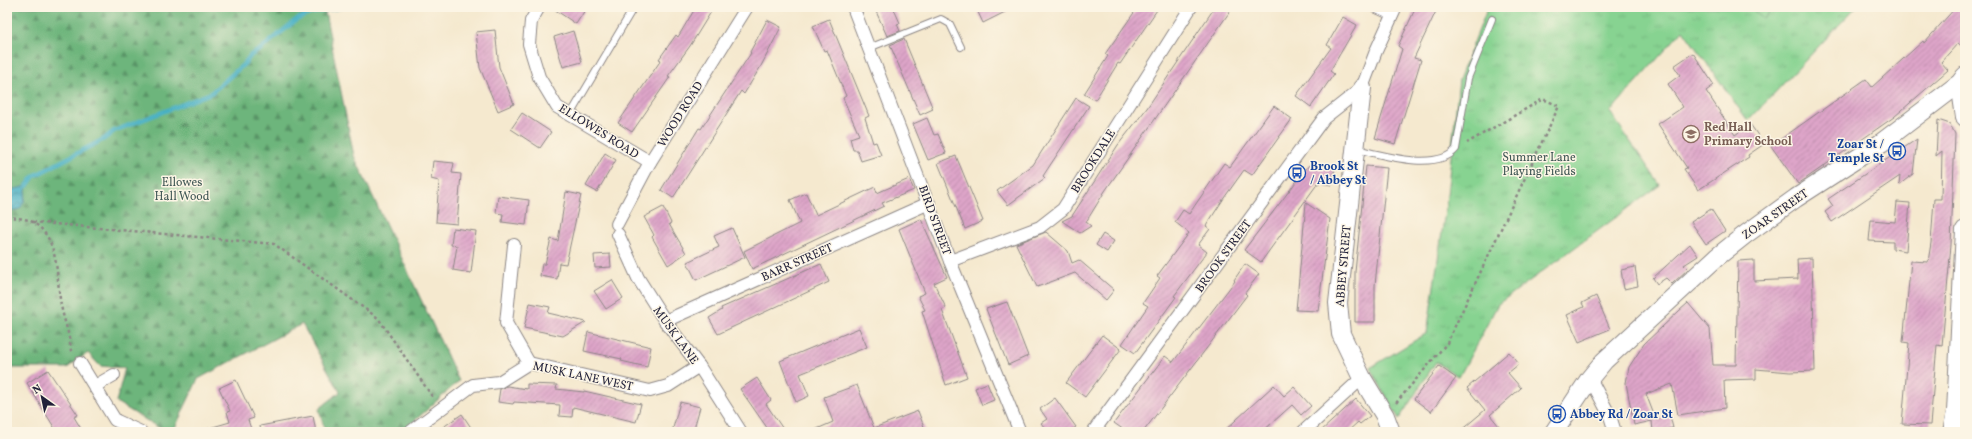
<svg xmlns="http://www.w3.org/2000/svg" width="1972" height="439" font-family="Vollkorn,serif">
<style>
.grass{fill:url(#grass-tufts);stroke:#547a66}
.forest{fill:url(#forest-firs);stroke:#486c5b}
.pitch{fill:#87d391;stroke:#547a66}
.water{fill:url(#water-waves);stroke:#346980}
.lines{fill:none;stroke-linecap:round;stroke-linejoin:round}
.stream{stroke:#47b0c5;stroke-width:4.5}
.building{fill:url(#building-hatch)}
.lane-casing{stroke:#8c8685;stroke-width:8}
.street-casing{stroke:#8c8685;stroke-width:14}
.secondary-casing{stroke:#8c8685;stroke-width:20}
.path{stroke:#8c8685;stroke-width:2.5;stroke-dasharray:3 3;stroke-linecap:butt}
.lane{stroke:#fff;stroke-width:6}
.street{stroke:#fff;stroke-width:12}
.secondary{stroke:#fff;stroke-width:18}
.labels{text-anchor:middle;stroke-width:3;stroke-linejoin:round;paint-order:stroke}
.street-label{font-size:12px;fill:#22223b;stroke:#fcf5e5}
.education-label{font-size:12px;font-weight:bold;fill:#785e54;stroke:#fcf5e5;text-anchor:start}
.transit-label{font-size:12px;font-weight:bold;fill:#164399;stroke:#fcf5e5;text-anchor:start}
.park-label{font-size:12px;fill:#405755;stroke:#fcf5e5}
</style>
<defs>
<pattern id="grass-tufts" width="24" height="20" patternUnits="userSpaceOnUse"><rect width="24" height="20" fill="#87d391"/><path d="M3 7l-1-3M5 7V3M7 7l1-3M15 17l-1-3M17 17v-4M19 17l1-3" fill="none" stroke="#74b57e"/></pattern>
<pattern id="forest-firs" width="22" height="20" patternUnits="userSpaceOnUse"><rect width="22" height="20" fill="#6db57b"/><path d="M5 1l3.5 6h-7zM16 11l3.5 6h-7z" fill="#599366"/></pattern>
<pattern id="water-waves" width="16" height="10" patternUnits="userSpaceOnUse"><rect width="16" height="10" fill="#47b0c5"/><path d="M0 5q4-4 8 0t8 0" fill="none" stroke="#3b8fa1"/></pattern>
<pattern id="building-hatch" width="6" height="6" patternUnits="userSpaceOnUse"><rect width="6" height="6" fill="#dea5c9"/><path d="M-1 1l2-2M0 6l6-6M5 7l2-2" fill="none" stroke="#b486a4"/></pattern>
</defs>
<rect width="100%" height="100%" fill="#fcf5e5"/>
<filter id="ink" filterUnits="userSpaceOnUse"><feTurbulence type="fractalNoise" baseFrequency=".025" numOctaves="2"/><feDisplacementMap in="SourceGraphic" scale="8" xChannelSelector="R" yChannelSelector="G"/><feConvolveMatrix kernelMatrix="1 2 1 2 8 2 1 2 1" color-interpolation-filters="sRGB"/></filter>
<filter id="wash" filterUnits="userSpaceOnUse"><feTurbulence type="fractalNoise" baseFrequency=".012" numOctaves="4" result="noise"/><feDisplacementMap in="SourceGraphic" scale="16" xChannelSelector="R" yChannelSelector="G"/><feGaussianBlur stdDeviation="0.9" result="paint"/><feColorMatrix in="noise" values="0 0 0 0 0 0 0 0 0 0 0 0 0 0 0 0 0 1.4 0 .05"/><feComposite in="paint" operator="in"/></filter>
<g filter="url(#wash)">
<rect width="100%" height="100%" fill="#f5e9cf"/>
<polygon class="grass" points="1488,7 1856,7 1748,121 1683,30 1610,112 1660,185 1498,304 1459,377 1436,362 1399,419 1370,368 1427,333 1446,205 1459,80"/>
<polygon class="forest" points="7,7 324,7 354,156 459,381 402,432 325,432 319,409 340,392 302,324 198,379 173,432 166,432 116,402 125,368 100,366 88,353 67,368 7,368"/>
<polygon class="pitch" points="1750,7 1774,7 1763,19"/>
<polygon class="water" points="27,186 24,202 20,209 12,211 7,209 7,191"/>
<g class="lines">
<polyline class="stream" points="27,186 34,176 104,139 114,131 211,93 244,64 251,55 261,49 296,20 311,13 341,7"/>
</g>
<g id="blocks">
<g class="building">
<polygon points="551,7 587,7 576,24"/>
<polygon points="696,7 714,7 690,46 668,76 670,77 632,132 618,123 661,60 659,59 676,35 678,37"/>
<polygon points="874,7 893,7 900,23 897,24 900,31 887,36"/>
<polygon points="984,7 1015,7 983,23 977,10"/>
<polygon points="1138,7 1159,7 1120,64 1118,63 1095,100 1084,94 1108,56 1105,54"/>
<polygon points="1215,7 1233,7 1105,191 1086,222 1091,226 1080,233 1062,221 1072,216 1118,145 1147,108"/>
<polygon points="1416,7 1438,7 1414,58 1421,60 1395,144 1375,138 1402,49 1398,46"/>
<polygon points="1956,7 1965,7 1965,49 1958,43 1941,62 1948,70 1894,117 1798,184 1771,146 1866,79 1872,87 1923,41 1924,43"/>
<polygon points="1343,17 1357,25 1330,71 1334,74 1311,107 1296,96 1331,48 1327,45"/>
<polygon points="829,19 869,116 865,118 873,143 876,142 881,155 861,161 857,150 853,150 850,138 859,135 843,98 846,96 827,50 824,51 813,26"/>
<polygon points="767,20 781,27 761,66 744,94 741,91 673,198 661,190 699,128 701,129 751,53 750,52"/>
<polygon points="495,30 499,67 514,104 498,111 480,68 476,32"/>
<polygon points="573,31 582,62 563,67 554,37"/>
<polygon points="904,39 933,109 920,115 890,45"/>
<polygon points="1693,53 1714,85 1706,91 1735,135 1750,124 1764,144 1748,155 1749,157 1698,190 1684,169 1687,168 1658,124 1683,107 1668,84 1680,75 1674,66"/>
<polygon points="1076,98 1089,106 1043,176 1045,178 1008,205 997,191 1033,165"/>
<polygon points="1274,106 1292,119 1252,175 1244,170 1224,198 1206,226 1210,229 1198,245 1207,252 1174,296 1176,297 1135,353 1122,344 1148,306 1143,303 1160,278 1157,276 1189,233 1175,222 1183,210 1189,214 1224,163 1230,167"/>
<polygon points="522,113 551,132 540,148 511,129"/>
<polygon points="927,118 934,135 938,134 946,153 928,160 913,124"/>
<polygon points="1938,120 1950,124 1955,134 1951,245 1942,346 1937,345 1930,425 1902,424 1909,343 1903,342 1911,261 1928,262 1931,243 1934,199 1941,199 1942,151 1936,156"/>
<polygon points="1917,139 1913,174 1899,185 1900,176 1832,222 1825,212 1833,206 1828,199"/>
<polygon points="605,153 616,160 597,192 586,186"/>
<polygon points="956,156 983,221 965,229 938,163"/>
<polygon points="433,161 454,163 452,173 461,174 457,224 436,222 439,181 431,179"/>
<polygon points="1309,165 1335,166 1332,185 1318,183 1261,262 1244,250"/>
<polygon points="1366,166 1387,168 1375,285 1375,322 1355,322 1355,272"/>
<polygon points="909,179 914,190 882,203 884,206 752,269 744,251 800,223 790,200 806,193 816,215 875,187 877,193"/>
<polygon points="566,192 581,195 566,264 559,263 557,279 540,276 542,264 545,264 551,239 558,241"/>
<polygon points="498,196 529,200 526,225 502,222 503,214 496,213"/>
<polygon points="1897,202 1910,203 1906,251 1893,249 1893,242 1869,241 1871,220 1895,222"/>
<polygon points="1306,203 1330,219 1318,311 1296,310"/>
<polygon points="663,207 671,223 669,224 686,253 668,265 652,237 654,235 644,217"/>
<polygon points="1711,209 1725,231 1706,244 1691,222"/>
<polygon points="921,219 947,277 934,283 946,308 942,310 967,377 946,385 922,311 925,310 918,296 925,293 899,229"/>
<polygon points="453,228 476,231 471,273 453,270 457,246 451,245"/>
<polygon points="732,228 745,257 696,280 687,262 719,247 714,236"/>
<polygon points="1046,232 1068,251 1072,263 1079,260 1114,290 1106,300 1075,273 1037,287 1016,244"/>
<polygon points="1103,234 1114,241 1107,252 1096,245"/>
<polygon points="1690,244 1698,256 1684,265 1688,269 1672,284 1666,278 1657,284 1653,278"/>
<polygon points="610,254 611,267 595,268 594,255"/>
<polygon points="1812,258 1815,371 1790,372 1756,369 1756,379 1724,380 1725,408 1678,415 1672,384 1646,394 1656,420 1670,416 1673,428 1653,432 1652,421 1634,425 1626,383 1629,367 1644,344 1679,311 1688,303 1710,329 1713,365 1736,365 1738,261 1754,260 1754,281 1798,279 1797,259"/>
<polygon points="821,264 829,282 718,334 709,318 722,310 721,308"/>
<polygon points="1245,264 1259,274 1245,293 1247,295 1143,432 1127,432 1114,423 1165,356 1173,362 1235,281 1234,280"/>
<polygon points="1635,267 1638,286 1624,289 1621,270"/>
<polygon points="612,280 623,298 606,309 594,291"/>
<polygon points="1596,296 1610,329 1579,342 1567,315 1584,307 1582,303"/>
<polygon points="1007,302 1028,356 1008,365 986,309"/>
<polygon points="530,303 550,307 548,313 586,322 563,336 524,328"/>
<polygon points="859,328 867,347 800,374 809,396 796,402 780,361"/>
<polygon points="588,332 651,347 647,367 621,361 622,359 584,351"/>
<polygon points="1102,335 1121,349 1085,397 1066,383"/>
<polygon points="1509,352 1519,364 1508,373 1521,388 1490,415 1504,432 1459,432 1485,410 1467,388"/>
<polygon points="1439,366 1456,378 1431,412 1414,399"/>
<polygon points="48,370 78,415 74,417 83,432 57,432 27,383"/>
<polygon points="757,378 771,400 766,404 785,432 770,432 740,389"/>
<polygon points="236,380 254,418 248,420 251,429 239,432 207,432 206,429 230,422 227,412 230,411 219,388"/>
<polygon points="987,383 994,400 982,405 975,388"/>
<polygon points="527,384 557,385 556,389 584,392 584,391 641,404 636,422 573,407 572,417 559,416 560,405 514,402 513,404 498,402 500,389 507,386 527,389"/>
<polygon points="857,385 874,428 918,411 926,432 810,432 833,422 824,397"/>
<polygon points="1274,385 1284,396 1294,387 1311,406 1301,415 1292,405 1262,432 1223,432"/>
<polygon points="1055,398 1076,427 1069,432 1048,432 1041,423 1047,419 1040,409"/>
<polygon points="1356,399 1370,416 1360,424 1358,422 1347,432 1320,432"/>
<polygon points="680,402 700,407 693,432 672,432"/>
<polygon points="462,414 474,432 436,432"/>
<polygon points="313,416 316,432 261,432 260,426"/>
</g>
</g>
</g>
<g filter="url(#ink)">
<use href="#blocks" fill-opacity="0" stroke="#8c8685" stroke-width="1"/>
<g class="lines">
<g class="lane-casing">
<g id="lane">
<polyline points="869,48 941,19 950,24 961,47"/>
<polyline points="570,115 634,7"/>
<path d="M1357 149C1382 155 1437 172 1456 149L1468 78 1492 19"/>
</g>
</g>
<g class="street-casing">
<g id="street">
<polyline points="539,7 531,21 529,44 539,77 557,107 650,162"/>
<polyline points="853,7 950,261 1020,432"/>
<polyline points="1377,7 1392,14"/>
<polyline points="617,224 650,162 747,7"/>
<polyline points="618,234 638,278 665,321 699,366 741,432"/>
<polyline points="514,245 506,323 529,363"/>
<polyline points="950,261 1040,227 1063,209 1191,7"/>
<polyline points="665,321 929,203"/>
<polyline points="80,363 115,420 141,432"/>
<polyline points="1590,378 1610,416 1615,432"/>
<polyline points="95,386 114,375"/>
<polyline points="410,432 473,385 499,382 529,363 650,391 668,386 699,366"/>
<polyline points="1093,432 1324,118 1362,88 1376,51 1396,7"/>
<polyline points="1303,432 1362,378"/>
</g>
</g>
<g class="secondary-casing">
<g id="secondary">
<polyline points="1960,83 1965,117"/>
<polyline points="1362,88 1338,303 1341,334 1362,378 1385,416 1391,432"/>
<polyline points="1554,432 1590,378 1604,361 1717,257 1746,234 1796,198 1881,143 1960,83 1965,76"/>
<polyline points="1952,432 1956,412 1965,230"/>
</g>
</g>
<g class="path">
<path d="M7 217C15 218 28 218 34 223 60 239 56 279 61 305 64 322 71 337 71 354"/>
<polyline points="33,222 274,244 378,318 434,399"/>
<polyline points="1396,403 1447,343 1559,106 1543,99 1467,143"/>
</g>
<use href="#lane" class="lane"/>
<use href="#street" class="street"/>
<use href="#secondary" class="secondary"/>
</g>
</g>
<defs>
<g id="school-ring" transform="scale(0.9)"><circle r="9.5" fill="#fcf5e5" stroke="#8d6e63" stroke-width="1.5"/><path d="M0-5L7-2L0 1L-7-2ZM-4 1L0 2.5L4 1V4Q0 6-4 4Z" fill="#8d6e63"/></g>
<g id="bus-ring" transform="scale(0.9)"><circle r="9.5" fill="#fcf5e5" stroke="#1a4fb4" stroke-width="1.5"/><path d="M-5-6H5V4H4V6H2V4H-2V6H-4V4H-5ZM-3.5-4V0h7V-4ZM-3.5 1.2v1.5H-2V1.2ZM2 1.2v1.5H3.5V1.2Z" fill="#1a4fb4"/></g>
</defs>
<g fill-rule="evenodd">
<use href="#school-ring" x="1691" y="134"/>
<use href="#bus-ring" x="1897" y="151"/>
<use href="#bus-ring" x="1297" y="173"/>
<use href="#bus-ring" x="1557" y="414"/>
</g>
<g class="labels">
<g class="street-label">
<text transform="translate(680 114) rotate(-58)" y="4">WOOD ROAD</text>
<text transform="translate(599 131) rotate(32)" y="4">ELLOWES ROAD</text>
<text transform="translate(1093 161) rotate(-58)" y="4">BROOKDALE</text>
<text transform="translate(1775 214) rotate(-35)" y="4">ZOAR STREET</text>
<text transform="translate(935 220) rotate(70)" y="4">BIRD STREET</text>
<text transform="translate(1223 256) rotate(-54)" y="4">BROOK STREET</text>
<text transform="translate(797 262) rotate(-24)" y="4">BARR STREET</text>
<text transform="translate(1343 266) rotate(-85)" y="4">ABBEY STREET</text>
<text transform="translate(676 335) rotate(54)" y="4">MUSK LANE</text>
<text transform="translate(583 376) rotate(12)" y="4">MUSK LANE WEST</text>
</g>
<g class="education-label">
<text x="1704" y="131">Red Hall<tspan x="1704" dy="14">Primary School</tspan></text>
</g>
<g class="transit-label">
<text x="1884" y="148" text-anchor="end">Zoar St /<tspan x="1884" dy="14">Temple St</tspan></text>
<text x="1310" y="170">Brook St<tspan x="1310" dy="14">/ Abbey St</tspan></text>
<text x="1570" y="418">Abbey Rd / Zoar St</text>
</g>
<g class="park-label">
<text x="1539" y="161">Summer Lane<tspan x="1539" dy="14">Playing Fields</tspan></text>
<text x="182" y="186">Ellowes<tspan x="182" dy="14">Hall Wood</tspan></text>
</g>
</g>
<rect width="1972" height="439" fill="none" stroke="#fcf5e5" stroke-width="24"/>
<g transform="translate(42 397) rotate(327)" stroke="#fcf5e5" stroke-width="3" paint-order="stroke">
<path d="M0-3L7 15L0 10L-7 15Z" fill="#22223b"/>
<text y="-6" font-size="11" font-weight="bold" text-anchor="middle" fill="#22223b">N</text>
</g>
</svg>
